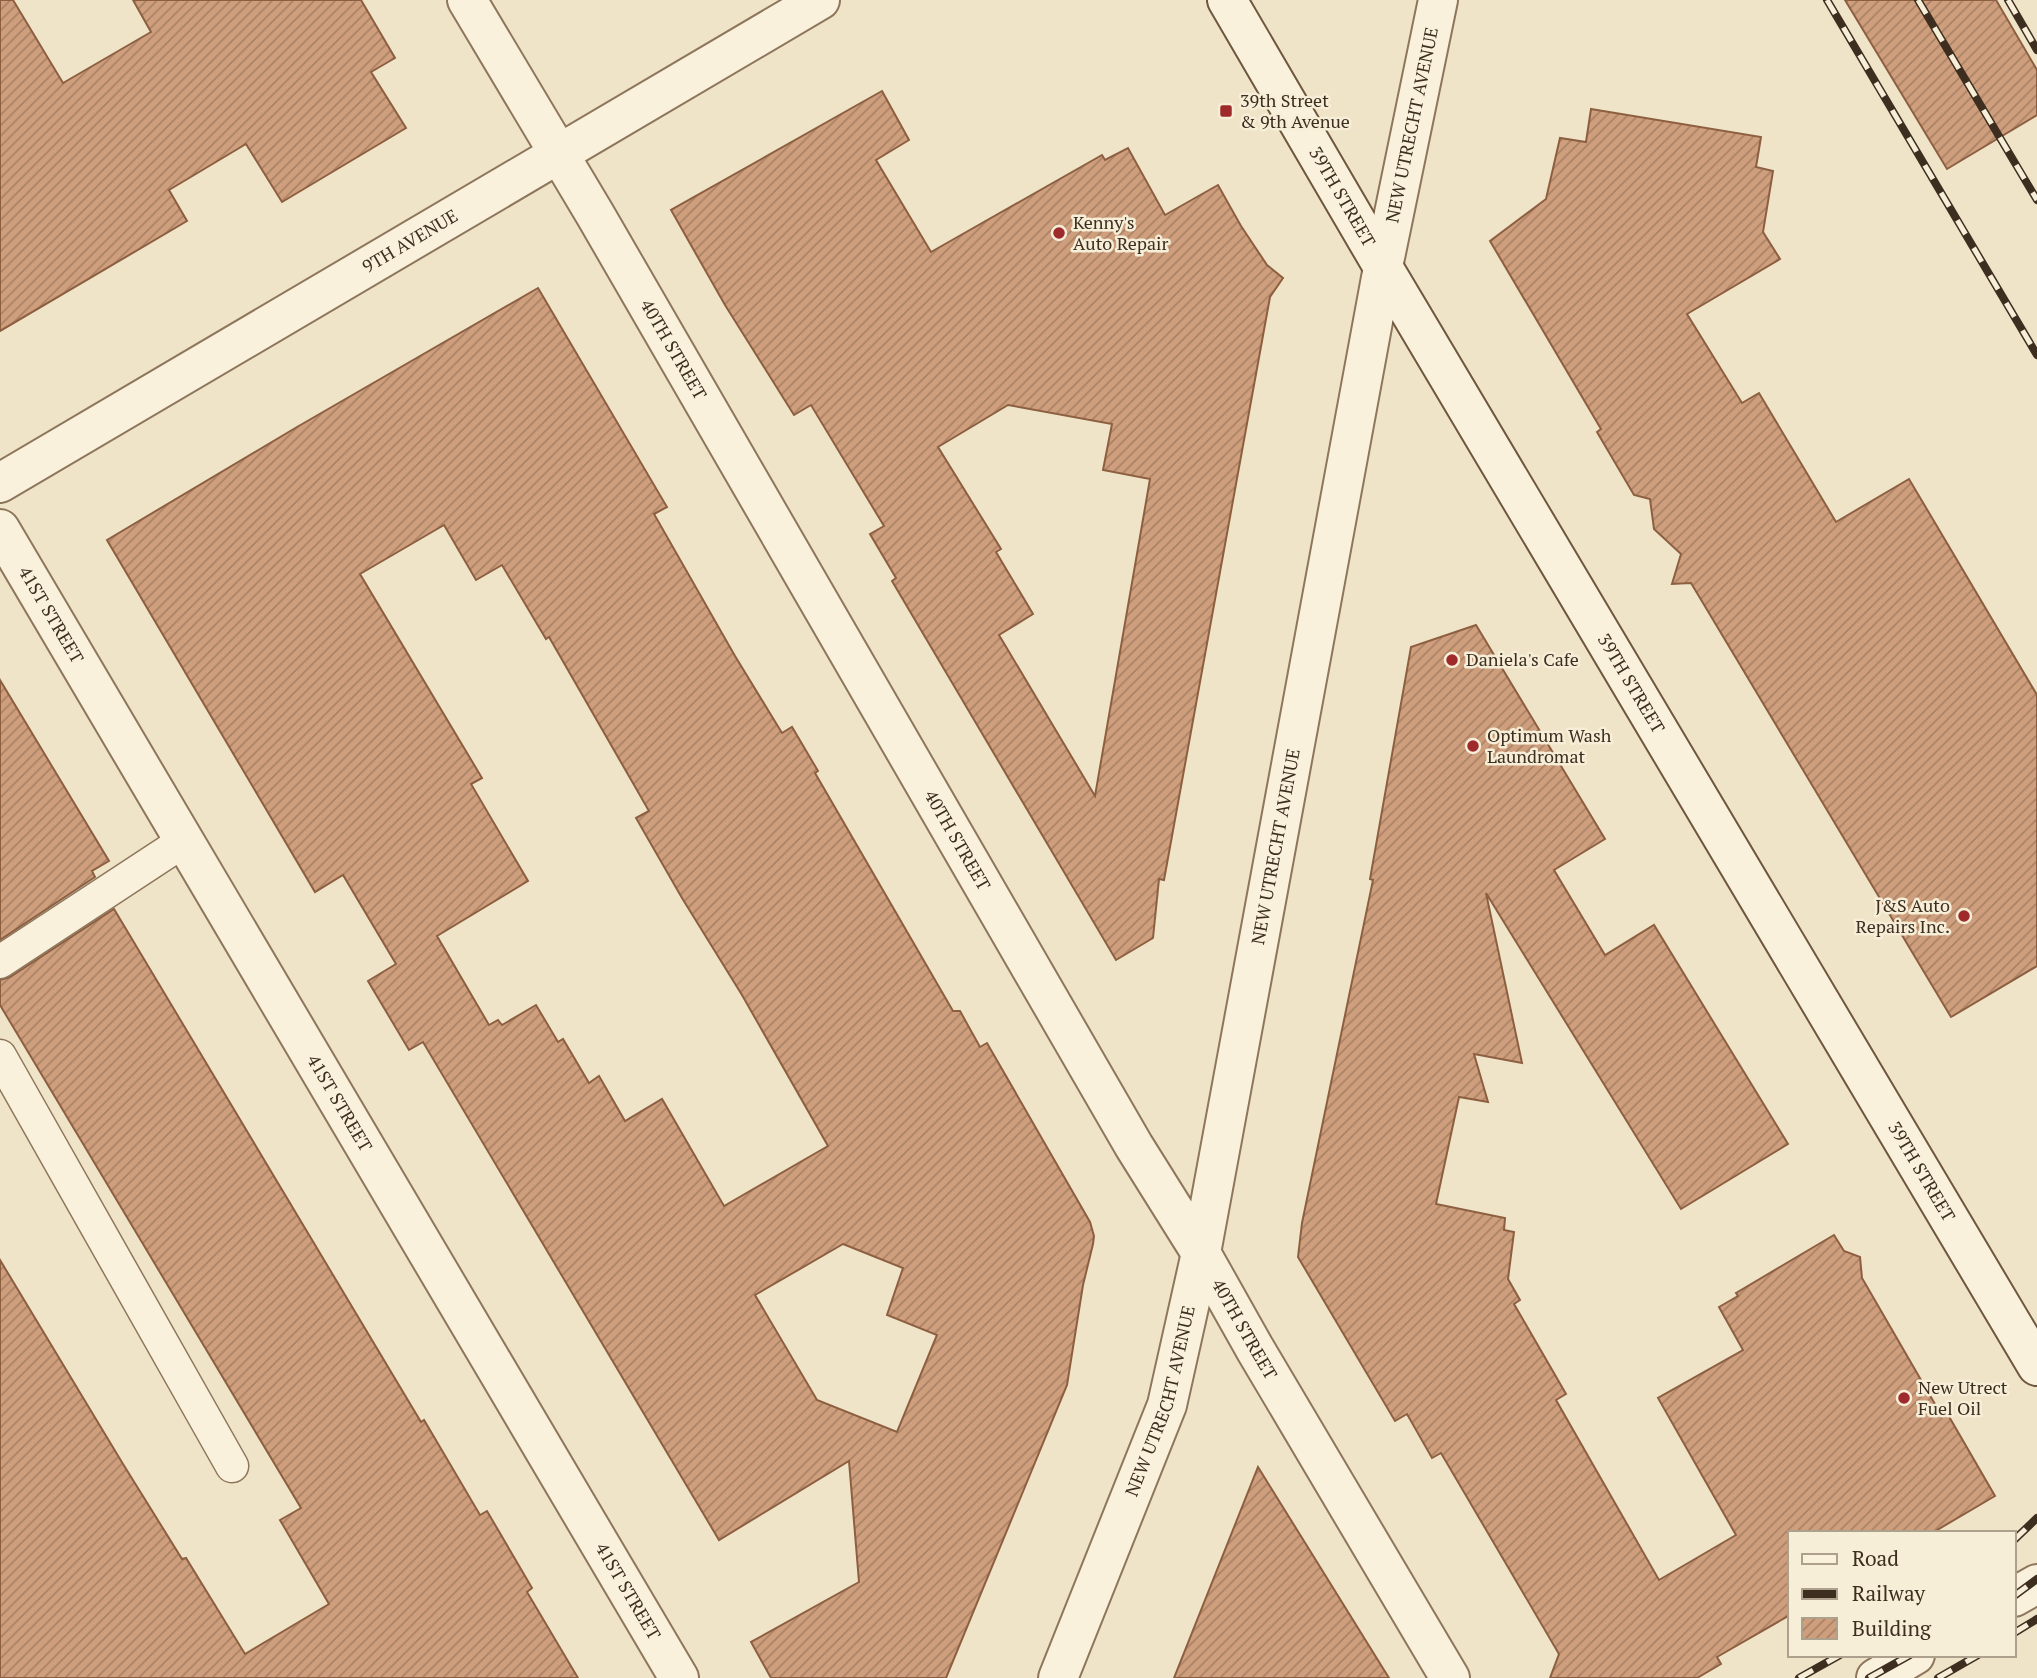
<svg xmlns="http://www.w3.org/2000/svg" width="2037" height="1678" font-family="'PT Serif',serif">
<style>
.building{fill:url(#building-hatch);stroke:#8d5f41;stroke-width:2;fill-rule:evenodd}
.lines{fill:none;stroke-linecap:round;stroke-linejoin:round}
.service-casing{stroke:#8d765c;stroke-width:35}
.minor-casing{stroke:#8d765c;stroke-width:42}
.tertiary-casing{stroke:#8d765c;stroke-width:42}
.secondary-casing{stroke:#6f573f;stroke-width:42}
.service{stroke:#faf1dc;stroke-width:32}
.minor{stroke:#faf1dc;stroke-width:38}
.tertiary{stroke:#faf1dc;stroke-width:38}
.secondary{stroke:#faf1dc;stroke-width:38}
.rail-casing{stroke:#3d2e20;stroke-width:8}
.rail{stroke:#f7eed8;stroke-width:5;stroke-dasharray:16;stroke-linecap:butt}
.poi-dot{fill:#9e2a2b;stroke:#f7eed8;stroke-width:2.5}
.labels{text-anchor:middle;stroke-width:5;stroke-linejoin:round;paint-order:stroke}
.poi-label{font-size:18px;fill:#3d2e20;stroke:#f7eed8;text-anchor:start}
.street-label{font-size:18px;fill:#3d2e20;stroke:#f7eed8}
</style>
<defs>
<pattern id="building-hatch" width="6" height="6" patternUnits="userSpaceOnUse" patternTransform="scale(1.75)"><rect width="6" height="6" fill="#cf9f7d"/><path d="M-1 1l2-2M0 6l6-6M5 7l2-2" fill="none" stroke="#a98266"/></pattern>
</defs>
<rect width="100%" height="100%" fill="#f0e4c8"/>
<g class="building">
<polygon points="0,0 13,0 63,83 151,32 133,0 361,0 395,58 371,72 406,128 282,202 246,144 169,190 187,221 0,331"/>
<polygon points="1845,0 1996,0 2037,70 2037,115 1947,169"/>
<path d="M882 91 909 140 876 160 931 252 1102 155 1105 160 1128 148 1165 215 1218 185 1241 226 1267 265 1283 278 1270 297 1164 880 1159 879 1153 938 1116 960 892 581 896 578 870 534 884 526 811 405 794 415 725 305 671 210ZM1008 405 1112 424 1103 470 1150 479 1095 796 999 635 1033 614 996 552 1001 549 938 447Z"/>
<polygon points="1591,109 1761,137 1756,167 1773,171 1763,232 1780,259 1687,314 1742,403 1759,393 1836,522 1909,479 2037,695 2037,966 1951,1017 1691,583 1672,584 1681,554 1654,529 1650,499 1634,495 1597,432 1601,429 1490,241 1546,199 1560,138 1586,142"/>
<path d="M538 288 667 507 654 514 735 656 782 733 792 727 818 771 815 773 953 1011H960L980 1047 987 1043 1090 1222 1094 1236 1093 1244 1083 1285 1067 1385 946 1678H771L751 1642 859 1582 849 1461 719 1540 423 1042 409 1050 368 981 396 964 343 875 315 892 107 540 297 427ZM444 525 476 580 502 565 546 639 549 637 649 811 636 818 682 898 742 995 828 1146 724 1206 662 1099 625 1121 599 1076 589 1083 563 1039 558 1042 536 1005 502 1025 498 1020 489 1025 437 936 528 881 471 784 482 778 360 574ZM843 1244 903 1268 887 1315 937 1335 897 1432 817 1400 755 1295Z"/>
<polygon points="1476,625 1605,839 1554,870 1605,955 1654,925 1788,1144 1681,1209 1486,893 1522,1063 1474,1054 1488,1102 1459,1097 1436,1204 1505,1218 1504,1230 1514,1232 1508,1279 1520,1300 1514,1304 1566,1394 1556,1400 1659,1580 1736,1535 1658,1398 1743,1350 1719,1307 1738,1296 1736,1293 1834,1235 1844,1251 1860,1257 1862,1278 1939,1411 1944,1408 1995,1496 1932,1533 1790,1533 1790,1615 1717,1657 1721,1664 1697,1678 1550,1678 1559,1654 1441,1453 1432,1458 1407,1414 1395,1421 1298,1257 1302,1223 1373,880 1370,879 1411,647"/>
<polygon points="0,680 109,861 92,871 95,877 0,940"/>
<polygon points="114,909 421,1422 424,1420 480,1515 487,1511 532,1588 527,1592 578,1678 0,1678 0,1260 123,1464 182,1559 186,1558 245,1654 329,1604 280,1520 301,1508 0,1005 0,980 10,977"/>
<polygon points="1258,1467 1389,1678 1174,1678"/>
</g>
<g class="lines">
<g class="service-casing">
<g id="service">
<polyline points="0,962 184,841"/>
<polyline points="0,1056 232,1466"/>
</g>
</g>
<g class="minor-casing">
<g id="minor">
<path id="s1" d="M467 0 596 216 1134 1146 1201 1253 1255 1349 1450 1678"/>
<path id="s2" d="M1383 267 1438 0"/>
<path id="s3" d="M0 483 820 0"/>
<path id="s4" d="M0 529 679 1678"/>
<polyline points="2014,1597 2037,1584"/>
<polyline points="1876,1678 1915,1655"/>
</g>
</g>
<g class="tertiary-casing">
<g id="tertiary">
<path id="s5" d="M1058 1678 1167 1405 1201 1253 1383 267"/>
</g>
</g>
<g class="secondary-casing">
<g id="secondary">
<path id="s6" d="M1227 0 1383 267 2037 1366"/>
</g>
</g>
<use href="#service" class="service"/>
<use href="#minor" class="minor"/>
<use href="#tertiary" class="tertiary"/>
<use href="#secondary" class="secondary"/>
<g class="rail-casing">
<g id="rail">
<polyline points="1827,0 2037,355"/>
<polyline points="1918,0 2037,200"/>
<polyline points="2008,0 2037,50"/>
<polyline points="2014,1540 2037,1518"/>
<polyline points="2014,1596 2037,1579"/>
<polyline points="2014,1633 2037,1619"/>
<polyline points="1799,1678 1840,1655"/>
<polyline points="1869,1678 1910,1655"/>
<polyline points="1938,1678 1978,1655"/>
</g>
</g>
<use href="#rail" class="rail"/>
</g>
<g class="poi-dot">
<rect x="1219" y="104" width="14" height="14" rx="3.5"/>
<circle cx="1059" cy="233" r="7"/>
<circle cx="1452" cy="660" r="7"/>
<circle cx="1473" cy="746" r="7"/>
<circle cx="1964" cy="916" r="7"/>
<circle cx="1904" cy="1398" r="7"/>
</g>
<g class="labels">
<g class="poi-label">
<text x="1240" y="107">39th Street<tspan x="1240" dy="21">&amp; 9th Avenue</tspan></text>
<text x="1073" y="229">Kenny's<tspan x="1073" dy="21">Auto Repair</tspan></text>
<text x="1466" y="666">Daniela's Cafe</text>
<text x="1487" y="742">Optimum Wash<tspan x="1487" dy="21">Laundromat</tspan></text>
<text x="1950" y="912" text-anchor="end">J&amp;S Auto<tspan x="1950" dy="21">Repairs Inc.</tspan></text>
<text x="1918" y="1394">New Utrect<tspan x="1918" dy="21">Fuel Oil</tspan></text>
</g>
<g class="street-label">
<text dy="6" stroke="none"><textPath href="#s2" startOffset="145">NEW UTRECHT AVENUE</textPath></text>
<text dy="6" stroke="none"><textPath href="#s6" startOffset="228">39TH STREET</textPath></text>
<text dy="6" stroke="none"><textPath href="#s3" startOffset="476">9TH AVENUE</textPath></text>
<text dy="6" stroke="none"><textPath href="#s1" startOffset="406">40TH STREET</textPath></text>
<text dy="6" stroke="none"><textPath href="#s4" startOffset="100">41ST STREET</textPath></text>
<text dy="6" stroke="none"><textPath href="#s6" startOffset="794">39TH STREET</textPath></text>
<text dy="6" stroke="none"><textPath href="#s1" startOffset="973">40TH STREET</textPath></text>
<text dy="6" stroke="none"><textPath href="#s5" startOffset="863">NEW UTRECHT AVENUE</textPath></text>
<text dy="6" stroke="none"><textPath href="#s4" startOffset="667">41ST STREET</textPath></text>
<text dy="6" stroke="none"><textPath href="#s6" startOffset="1362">39TH STREET</textPath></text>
<text dy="6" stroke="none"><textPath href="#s1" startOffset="1540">40TH STREET</textPath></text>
<text dy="6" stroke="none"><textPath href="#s5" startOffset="296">NEW UTRECHT AVENUE</textPath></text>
<text dy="6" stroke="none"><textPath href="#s4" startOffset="1234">41ST STREET</textPath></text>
</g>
</g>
<rect x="1788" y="1531" width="228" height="126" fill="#f7eed8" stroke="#ada18e" stroke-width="2"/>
<rect x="1802" y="1554" width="35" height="10" fill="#faf1dc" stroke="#ada18e" stroke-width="2"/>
<text x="1852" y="1566" font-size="21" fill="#3d2e20">Road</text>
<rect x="1802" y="1589" width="35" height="10" fill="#3d2e20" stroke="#ada18e" stroke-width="2"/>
<text x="1852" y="1601" font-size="21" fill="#3d2e20">Railway</text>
<rect x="1802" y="1618" width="35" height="21" fill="url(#building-hatch)" stroke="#ada18e" stroke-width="2"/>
<text x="1852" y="1636" font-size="21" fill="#3d2e20">Building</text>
</svg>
